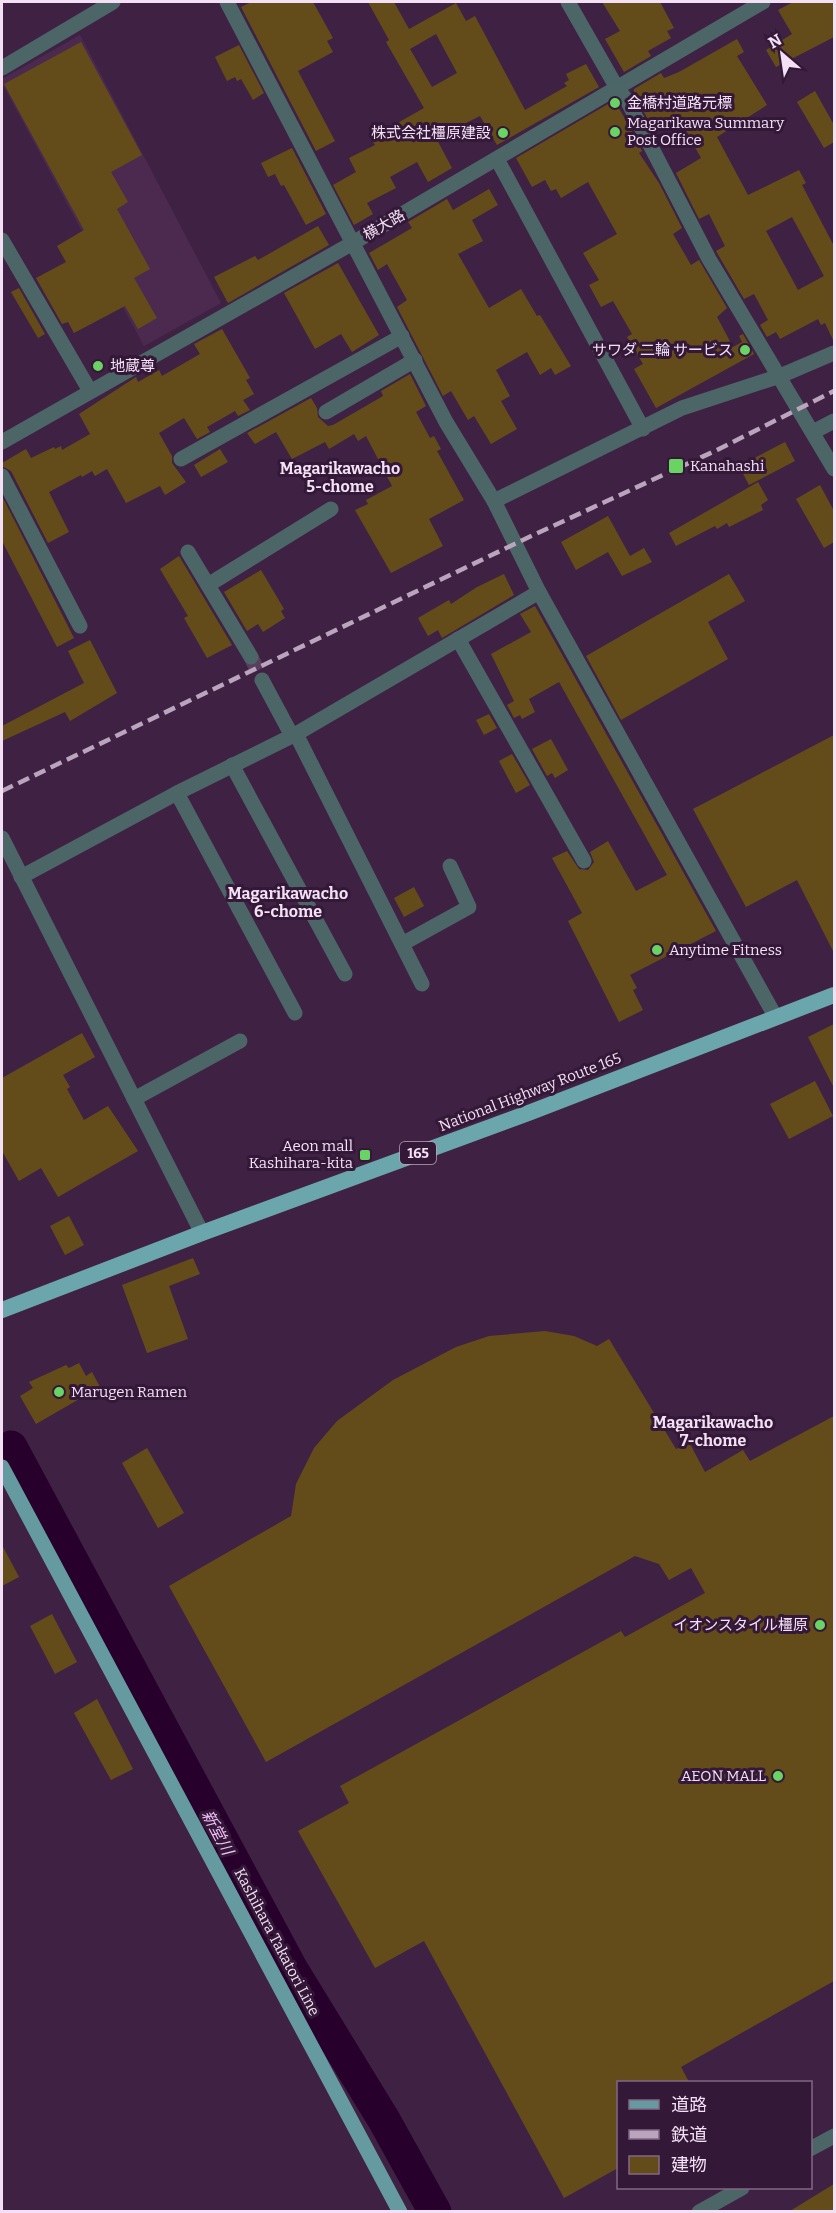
<svg xmlns="http://www.w3.org/2000/svg" width="836" height="2213" font-family="Bitter,'Noto Sans JP',serif">
<style>
.built{fill:#4c2a50}
.lines{fill:none;stroke-linecap:round;stroke-linejoin:round}
.river{stroke:#27002c;stroke-width:33}
.building{fill:#644c1a;fill-rule:evenodd}
.minor-tunnel{stroke:#5a3e5e;stroke-width:15;stroke-dasharray:15 8;stroke-linecap:butt}
.minor{stroke:#4c6668;stroke-width:15}
.tertiary{stroke:#4c6668;stroke-width:15}
.primary{stroke:#659ba0;stroke-width:15}
.trunk{stroke:#6aa6ab;stroke-width:16}
.rail{stroke:#bba5be;stroke-width:4.5;stroke-dasharray:12 6;stroke-linecap:butt}
.poi-dot{fill:#69d464;stroke:#341838;stroke-width:2}
.labels{text-anchor:middle;stroke-width:6;stroke-linejoin:round;paint-order:stroke}
.shield{fill:#341838;stroke:#baa4bc;stroke-width:1.5}
.shield-label{font-size:14px;font-weight:bold;fill:#f3e0f5}
.poi-label{font-size:15px;fill:#f3e0f5;stroke:#341838;text-anchor:start}
.street-label{font-size:15px;fill:#f3e0f5;stroke:#341838}
.neighbourhood-label{font-size:16px;font-weight:bold;fill:#f3e0f5;stroke:#341838}
.water-label{font-size:16px;font-style:italic;fill:#f3bffa;stroke:#341838}
</style>
<rect width="100%" height="100%" fill="#3f2243"/>
<polygon class="built" points="80,35 221,303 144,346 2,83 2,79"/>
<g class="lines">
<polyline class="river" points="11,1447 291,1968 384,2120 435,2212"/>
</g>
<g class="building">
<polygon points="251,2 313,2 333,38 327,41 333,52 298,71 335,141 316,151 241,7"/>
<path d="M368 2H394L409 29 456 3 466 21 475 16 525 110 567 86 564 83 569 80 566 74 586 64 599 87 497 145 480 116 436 138 452 168 428 182 417 162 390 177 396 188 367 203 373 214 354 225 333 185 356 172 349 158 375 145 371 138 424 108 386 42 389 40ZM436 34 457 73 432 87 410 49Z"/>
<polygon points="602,2 660,2 674,28 667,31 671,38 648,51 651,56 624,72 605,39 620,31"/>
<polygon points="793,2 834,2 834,37 776,67 766,50 792,34 778,10"/>
<path d="M737 39 744 52 737 56 767 105 717 137 748 195 799 170 806 183 802 185 834 246V342L825 323 821 325 818 319 780 339 776 332 767 337 760 325 768 320 754 294 744 299 716 251 725 246 709 214 699 219 676 173 701 158 680 120 655 133 634 93V89L661 73 664 78 679 72ZM792 217 824 276 798 290 766 231Z"/>
<polygon points="81,42 142,155 111,172 128,202 117,209 150,269 134,278 157,318 138,329 125,306 74,333 68,322 62,324 36,278 66,262 57,246 84,230 4,84"/>
<polygon points="239,45 264,93 253,100 241,79 237,81 235,77 227,81 215,57"/>
<polygon points="815,91 834,125 834,142 824,148 797,102"/>
<polygon points="616,103 638,142 642,151 639,153 659,183 682,228 673,234 691,265 699,260 727,308 717,317 733,347 742,342 739,336 743,334 754,354 656,408 634,369 643,364 627,337 632,334 613,301 601,307 589,285 599,280 583,253 617,234 588,182 561,198 556,189 551,191 545,180 532,187 516,158 608,104 609,107"/>
<polygon points="292,148 326,214 306,225 284,185 281,186 275,174 268,177 261,163"/>
<polygon points="489,189 498,205 472,220 483,241 458,254 489,308 521,289 537,316 540,315 571,366 555,375 551,368 540,375 527,352 496,370 510,396 501,401 517,429 491,444 474,416 468,420 451,391 443,396 397,307 407,300 387,264 378,270 369,253 412,228 408,222 447,199 453,210"/>
<polygon points="318,226 329,245 228,303 214,277 255,256 258,260"/>
<polygon points="338,263 379,335 352,352 341,334 315,349 284,293"/>
<polygon points="19,288 45,334 38,338 11,292"/>
<polygon points="222,329 250,378 246,380 254,394 243,400 250,410 238,416 235,411 207,427 210,432 197,439 184,418 159,433 172,456 172,463 186,482 165,495 160,486 126,503 107,469 95,476 92,471 82,477 81,475 49,492 69,532 48,543 11,471 2,466 2,463 26,449 31,458 54,447 55,449 61,446 62,450 90,434 79,414 136,377 138,382 159,370 162,376 200,354 194,344"/>
<polygon points="410,374 426,406 416,412 430,438 434,436 441,449 437,451 464,500 429,519 443,546 391,573 355,510 368,504 366,500 392,486 366,436 358,441 354,434 329,449 325,442 292,459 276,432 255,444 247,433 311,398 317,408 318,417 328,426 333,425 383,396 381,391"/>
<polygon points="785,442 795,461 749,485 739,466"/>
<polygon points="220,449 228,462 201,477 194,465"/>
<polygon points="758,482 768,500 761,505 763,510 729,527 727,523 717,529 715,526 676,546 669,533"/>
<polygon points="820,485 834,511 834,542 824,548 796,499"/>
<polygon points="2,496 74,638 57,647 2,541"/>
<polygon points="608,516 630,556 644,548 652,562 622,576 608,552 576,570 561,542"/>
<polygon points="179,556 232,645 207,658 184,618 188,616 160,569"/>
<polygon points="261,570 284,609 281,611 285,618 263,632 258,624 247,631 224,592"/>
<polygon points="504,574 514,595 442,638 438,630 428,636 418,618 449,600 451,604 477,587"/>
<polygon points="729,574 745,601 708,622 728,659 621,720 586,656"/>
<polygon points="535,606 716,931 630,975 637,988 633,990 643,1010 619,1022 568,921 582,913 552,858 567,851 579,869 588,870 594,862 590,852 608,841 636,891 667,875 559,682 529,699 535,712 522,719 520,715 514,718 507,705 514,701 491,654 531,632 520,614"/>
<polygon points="90,640 117,693 70,721 65,712 2,741 2,726 84,683 68,651"/>
<polygon points="489,714 497,728 484,735 476,720"/>
<polygon points="834,735 834,953 797,880 746,907 693,809"/>
<polygon points="551,739 568,770 555,778 552,773 547,776 532,749"/>
<polygon points="512,754 530,785 516,793 499,761"/>
<polygon points="414,887 424,906 404,917 394,898"/>
<polygon points="834,1024 834,1088 808,1037"/>
<polygon points="82,1033 95,1057 63,1075 70,1087 67,1089 84,1120 108,1106 138,1151 58,1197 41,1168 19,1181 2,1151 2,1078"/>
<polygon points="815,1081 833,1116 789,1139 770,1104"/>
<polygon points="69,1216 84,1245 65,1255 50,1226"/>
<polygon points="193,1258 200,1274 169,1286 188,1339 147,1353 122,1285"/>
<polygon points="545,1331 574,1336 597,1346 609,1339 676,1449 690,1444 705,1472 743,1450 750,1461 834,1416 834,1981 681,2067 689,2082 618,2082 618,2168 564,2198 424,1941 375,1968 298,1831 349,1803 340,1786 621,1631 625,1637 705,1593 691,1568 669,1580 659,1564 635,1556 266,1762 169,1586 291,1516 296,1484 314,1448 337,1421 393,1380 456,1347 489,1336"/>
<polygon points="79,1363 86,1376 92,1372 100,1387 36,1424 20,1396 33,1388 29,1382 66,1365 69,1368"/>
<polygon points="147,1448 184,1513 158,1528 122,1463"/>
<polygon points="2,1545 19,1577 2,1586"/>
<polygon points="52,1614 77,1662 55,1674 30,1626"/>
<polygon points="97,1699 133,1769 111,1780 74,1713"/>
<polygon points="834,2184 834,2211 790,2211"/>
</g>
<g class="lines">
<polyline class="minor-tunnel" points="251,657 262,680"/>
<g class="minor">
<polyline points="227,2 446,422 494,501 539,592 775,1016"/>
<polyline points="568,2 617,88 628,102 709,259 834,469"/>
<polyline points="2,68 113,2"/>
<polyline points="2,240 90,391"/>
<polyline points="326,412 415,360"/>
<polyline points="2,442 351,244 763,2"/>
<polyline points="181,459 402,336"/>
<polyline points="2,476 80,626"/>
<polyline points="188,552 251,657"/>
<polyline points="208,585 331,509"/>
<polyline points="458,639 584,861"/>
<polyline points="262,680 292,736"/>
<polyline points="296,734 422,984"/>
<polyline points="232,765 345,974"/>
<polyline points="177,793 295,1013"/>
<polyline points="2,838 202,1233"/>
<polyline points="21,877 177,793 296,734 539,592"/>
<polyline points="402,944 469,907 450,866"/>
<polyline points="134,1099 240,1041"/>
</g>
<g class="tertiary">
<polyline points="497,159 643,429"/>
<polyline points="813,432 834,421"/>
<polyline points="494,501 682,408 780,376 834,353"/>
<polyline points="810,2149 834,2136"/>
<polyline points="699,2212 742,2188"/>
</g>
<polyline class="primary" points="2,1467 400,2212"/>
<polyline class="trunk" points="2,1310 202,1233 531,1112 834,995"/>
<polyline class="rail" points="2,791 527,538 717,450 834,391"/>
</g>
<g class="poi-dot">
<circle cx="615" cy="103" r="6"/>
<circle cx="615" cy="132" r="6"/>
<circle cx="503" cy="133" r="6"/>
<circle cx="745" cy="350" r="6"/>
<circle cx="98" cy="366" r="6"/>
<rect x="668" y="458" width="16" height="16" rx="3"/>
<circle cx="657" cy="950" r="6"/>
<rect x="359" y="1149" width="12" height="12" rx="3"/>
<circle cx="59" cy="1392" r="6"/>
<circle cx="820" cy="1625" r="6"/>
<circle cx="778" cy="1776" r="6"/>
</g>
<g class="labels">
<rect class="shield" x="400" y="1142" width="36" height="22" rx="4.5"/>
<g class="shield-label">
<text x="418" y="1158">165</text>
</g>
<g class="poi-label">
<text x="627" y="108">金橋村道路元標</text>
<text x="627" y="128">Magarikawa Summary<tspan x="627" dy="17">Post Office</tspan></text>
<text x="491" y="138" text-anchor="end">株式会社橿原建設</text>
<text x="733" y="355" text-anchor="end">サワダ 二輪 サービス</text>
<text x="110" y="371">地蔵尊</text>
<text x="690" y="471">Kanahashi</text>
<text x="669" y="955">Anytime Fitness</text>
<text x="353" y="1151" text-anchor="end">Aeon mall<tspan x="353" dy="17">Kashihara-kita</tspan></text>
<text x="71" y="1397">Marugen Ramen</text>
<text x="808" y="1630" text-anchor="end">イオンスタイル橿原</text>
<text x="766" y="1781" text-anchor="end">AEON MALL</text>
</g>
<g class="street-label">
<text transform="translate(384 225) rotate(-30)" y="5">横大路</text>
<text transform="translate(530 1092) rotate(-21)" y="5">National Highway Route 165</text>
<text transform="translate(277 1942) rotate(62)" y="5">Kashihara Takatori Line</text>
</g>
<g class="neighbourhood-label">
<text x="340" y="474">Magarikawacho<tspan x="340" dy="18">5-chome</tspan></text>
<text x="288" y="899">Magarikawacho<tspan x="288" dy="18">6-chome</tspan></text>
<text x="713" y="1428">Magarikawacho<tspan x="713" dy="18">7-chome</tspan></text>
</g>
<g class="water-label">
<text transform="translate(218 1832) rotate(62)" y="6">新堂川</text>
</g>
</g>
<rect width="836" height="2213" fill="none" stroke="#f3e0f5" stroke-width="6"/>
<rect x="617" y="2081" width="195" height="108" fill="#341838" stroke="#806884" stroke-width="1.5"/>
<rect x="629" y="2100" width="30" height="9" fill="#659ba0" stroke="#806884" stroke-width="1.5"/>
<text x="671" y="2111" font-size="18" fill="#f3e0f5">道路</text>
<rect x="629" y="2130" width="30" height="9" fill="#bba5be" stroke="#806884" stroke-width="1.5"/>
<text x="671" y="2141" font-size="18" fill="#f3e0f5">鉄道</text>
<rect x="629" y="2156" width="30" height="18" fill="#644c1a" stroke="#806884" stroke-width="1.5"/>
<text x="671" y="2171" font-size="18" fill="#f3e0f5">建物</text>
<g transform="translate(782 54) rotate(331)" stroke="#341838" stroke-width="4.5" paint-order="stroke">
<path d="M0-4.5L10 22L0 15L-10 22Z" fill="#f3e0f5"/>
<text y="-9" font-size="16" font-weight="bold" text-anchor="middle" fill="#f3e0f5">N</text>
</g>
</svg>
